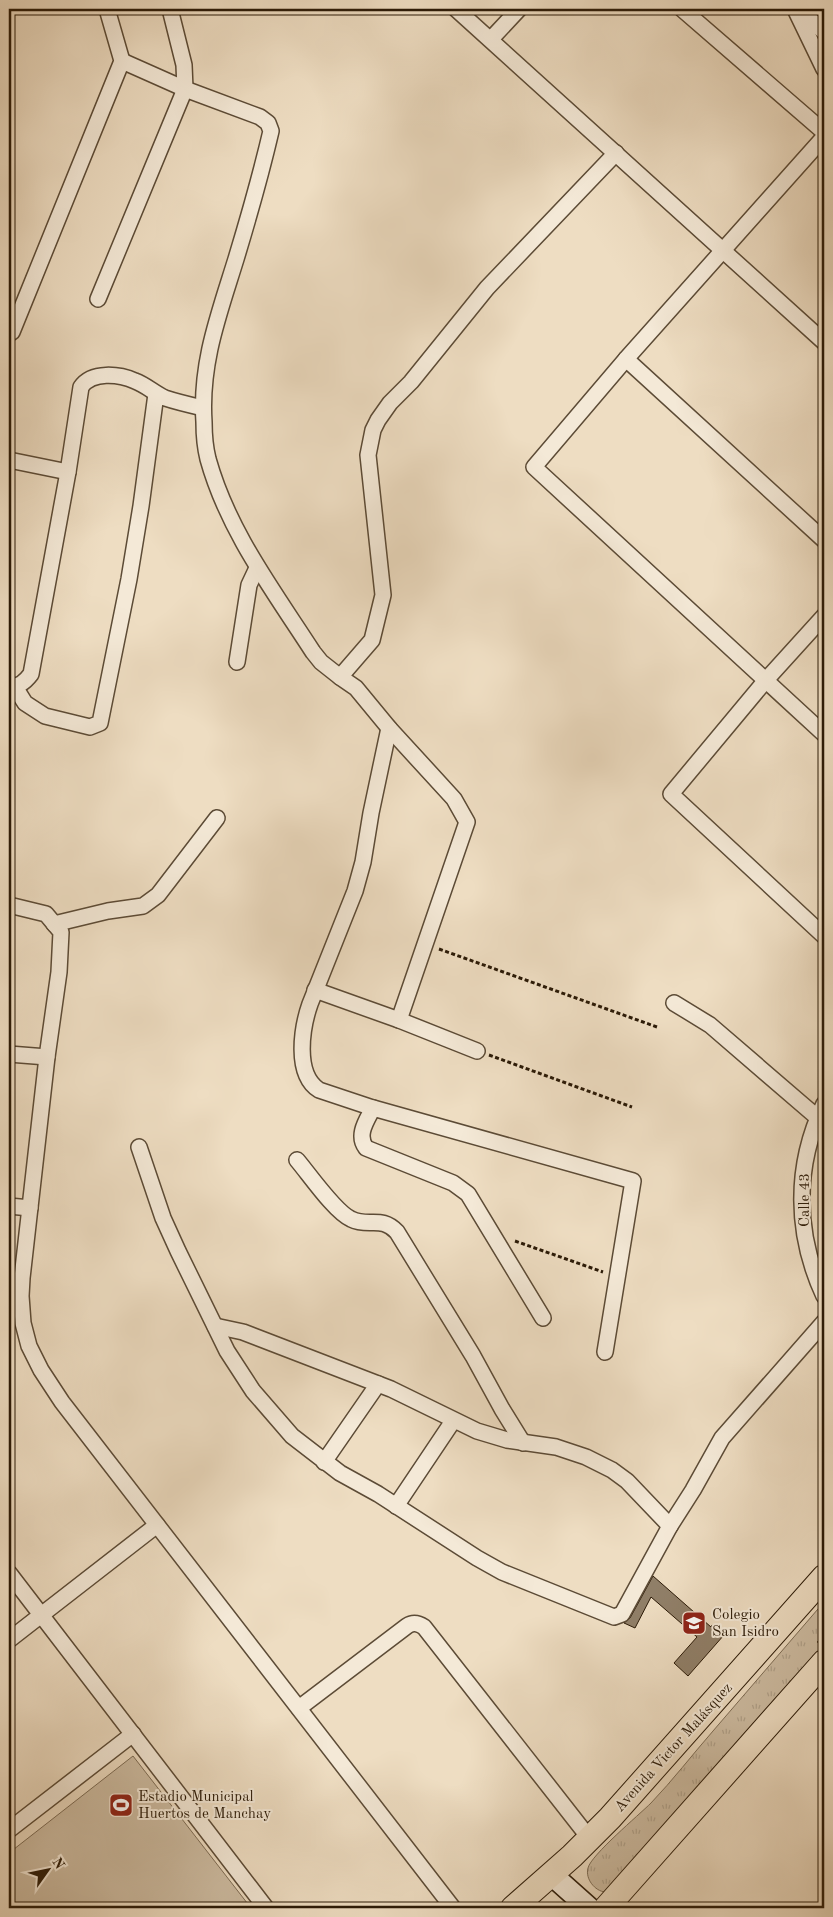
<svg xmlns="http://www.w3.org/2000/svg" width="833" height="1917" font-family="'Old Standard TT',serif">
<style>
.grass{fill:url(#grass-tufts);stroke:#7c6b54}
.green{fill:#cdbca2;stroke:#7c6b54}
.building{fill:#907f68;stroke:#2b1a07}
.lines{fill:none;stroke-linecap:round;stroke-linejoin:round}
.street-casing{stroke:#5c4b36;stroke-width:18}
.secondary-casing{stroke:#2b1a07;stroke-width:24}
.primary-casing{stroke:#2b1a07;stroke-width:26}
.path{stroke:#2b1a07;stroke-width:3;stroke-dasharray:4 2.5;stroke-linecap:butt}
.street{stroke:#f4e9d7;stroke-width:15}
.secondary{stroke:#f4e9d7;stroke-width:21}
.primary{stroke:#eeddc2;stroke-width:24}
.labels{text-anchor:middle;stroke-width:4;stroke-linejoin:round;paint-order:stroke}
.street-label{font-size:15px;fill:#2b1a07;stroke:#f4e9d7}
.poi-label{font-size:15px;fill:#2b1a07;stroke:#f4e9d7;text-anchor:start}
</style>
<defs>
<pattern id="grass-tufts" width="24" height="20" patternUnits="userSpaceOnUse" patternTransform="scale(1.25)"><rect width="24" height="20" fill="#cdbca2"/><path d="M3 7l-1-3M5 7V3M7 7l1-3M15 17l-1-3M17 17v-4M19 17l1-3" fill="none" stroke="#b0a18a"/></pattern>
</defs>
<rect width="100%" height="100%" fill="#eeddc2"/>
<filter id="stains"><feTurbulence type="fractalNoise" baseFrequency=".004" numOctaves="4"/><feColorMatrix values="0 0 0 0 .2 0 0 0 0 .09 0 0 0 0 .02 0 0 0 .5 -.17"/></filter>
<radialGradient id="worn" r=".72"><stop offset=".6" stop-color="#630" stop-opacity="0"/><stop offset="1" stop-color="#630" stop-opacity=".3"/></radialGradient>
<path class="grass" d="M824 1602V1650L605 1892C595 1891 585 1879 588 1868 591 1855 639 1815 651 1803 673 1780 692 1755 713 1731 750 1688 787 1645 824 1602Z"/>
<polygon class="green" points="133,1756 251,1908 9,1908 9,1853"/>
<polygon class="building" points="653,1576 711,1627 712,1625 724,1635 688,1676 674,1663 697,1637 651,1597 635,1628 624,1623 630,1618"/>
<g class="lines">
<g class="street-casing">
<g id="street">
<polyline points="456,9 824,342"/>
<polyline points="682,9 824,132"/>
<polyline points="795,9 824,69"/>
<polyline points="799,9 824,32"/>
<polyline points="491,39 519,9"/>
<path d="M122 61 185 89 260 117 268 123 271 131C261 174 249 216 236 259 219 314 200 363 204 422 204 434 205 447 208 459 228 531 273 590 313 652L321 662 340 677 372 640 383 595 368 455 373 430 378 420 390 403 411 382 487 288 616 153"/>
<polyline points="824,137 626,359 534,467 824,734"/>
<polyline points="98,299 185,89 184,65 170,9"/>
<polyline points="9,331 12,332 122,61 107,9"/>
<polyline points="626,359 824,540"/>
<polyline points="9,460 68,472"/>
<polyline points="824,616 766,680 671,794 824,936"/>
<polyline points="237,662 249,585 257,568"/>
<polyline points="340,677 356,688 389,728 454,799 467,822 399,1020"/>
<path d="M9 687C19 687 25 682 31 674L68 472 81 387C92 371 119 374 135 381 146 385 154 393 165 398 177 402 190 405 203 408"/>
<polyline points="15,687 25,703 45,716 90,727 100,723 129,579 141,506 156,394"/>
<path d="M389 728 371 813 363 862 355 891 310 1004C302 1027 294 1074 319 1090L373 1108 633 1181 605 1352"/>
<polyline points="9,905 46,914 61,932 59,972 47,1057 22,1278 21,1296 23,1323 29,1346 41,1370 62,1402 453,1908"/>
<polyline points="54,924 108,911 143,906 158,895 217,818"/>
<polyline points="315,990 399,1020 477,1051"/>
<polyline points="674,1003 710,1025 818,1118"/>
<polyline points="9,1054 47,1057"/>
<path d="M824 1104C794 1166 795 1234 824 1296"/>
<path d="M373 1108C367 1120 356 1135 366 1148L453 1183 468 1194 543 1318"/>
<polyline points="139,1147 163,1218 178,1251 227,1351 253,1391 292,1436 340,1473 378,1494 477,1558 502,1572 614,1617 622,1614 670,1526 693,1490 722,1438 824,1322"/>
<path d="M297 1160C309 1174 335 1212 351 1219 369 1228 381 1215 397 1232L473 1356 502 1409 523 1443"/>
<polyline points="9,1206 30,1208"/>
<polyline points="215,1326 243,1332 391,1389 477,1431 507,1440 556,1447 586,1457 612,1470 627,1481 670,1526"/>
<polyline points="324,1462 378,1384"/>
<polyline points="396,1506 453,1421"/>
<polyline points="9,1573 266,1908"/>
<polyline points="9,1640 157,1525"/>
<path d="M299 1708 407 1626C413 1622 418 1623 424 1627L590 1839"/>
<polyline points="9,1830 133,1734"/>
</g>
</g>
<g class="secondary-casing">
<polyline id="secondary" points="552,1875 589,1908"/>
</g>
<g class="primary-casing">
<g id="primary">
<polyline points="513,1908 572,1856 610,1818 824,1577"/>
<polyline points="606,1908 824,1662"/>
</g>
</g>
<g class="path">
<polyline points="439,949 657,1027"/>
<polyline points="489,1055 632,1107"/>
<polyline points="515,1241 603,1272"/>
<polyline points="818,1643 824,1636"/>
</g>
<use href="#street" class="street"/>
<use href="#secondary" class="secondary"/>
<use href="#primary" class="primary"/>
</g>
<defs>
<g id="school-square" transform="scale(1.25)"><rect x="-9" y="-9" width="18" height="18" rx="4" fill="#8f2418" stroke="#f4e9d7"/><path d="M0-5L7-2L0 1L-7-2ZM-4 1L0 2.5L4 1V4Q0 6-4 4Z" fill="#fff"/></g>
<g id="stadium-square" transform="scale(1.25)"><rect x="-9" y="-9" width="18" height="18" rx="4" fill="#8f2418" stroke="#f4e9d7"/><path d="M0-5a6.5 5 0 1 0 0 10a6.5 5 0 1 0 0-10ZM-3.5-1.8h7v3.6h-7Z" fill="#fff"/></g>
</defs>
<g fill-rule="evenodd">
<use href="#school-square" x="694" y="1623"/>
<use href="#stadium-square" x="121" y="1805"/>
</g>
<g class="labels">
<g class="street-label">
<text transform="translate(804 1200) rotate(-90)" y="5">Calle 43</text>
<text transform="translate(673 1747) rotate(-48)" y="5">Avenida Victor Malásquez</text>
</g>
<g class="poi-label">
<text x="712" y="1619">Colegio<tspan x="712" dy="17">San Isidro</tspan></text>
<text x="138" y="1801">Estadio Municipal<tspan x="138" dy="17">Huertos de Manchay</tspan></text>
</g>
</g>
<rect width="833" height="1917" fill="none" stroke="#eeddc2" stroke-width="30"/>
<rect x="10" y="10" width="813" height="1897" fill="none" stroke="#2b1a07" stroke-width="2.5"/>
<rect x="15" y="15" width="803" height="1887" fill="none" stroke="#2b1a07"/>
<g transform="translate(48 1870) rotate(57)" stroke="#f4e9d7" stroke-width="4" paint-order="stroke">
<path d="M0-4L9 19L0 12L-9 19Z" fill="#2b1a07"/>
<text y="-8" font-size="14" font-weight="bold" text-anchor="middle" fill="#2b1a07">N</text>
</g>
<rect width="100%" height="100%" filter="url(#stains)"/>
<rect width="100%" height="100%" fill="url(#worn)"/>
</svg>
